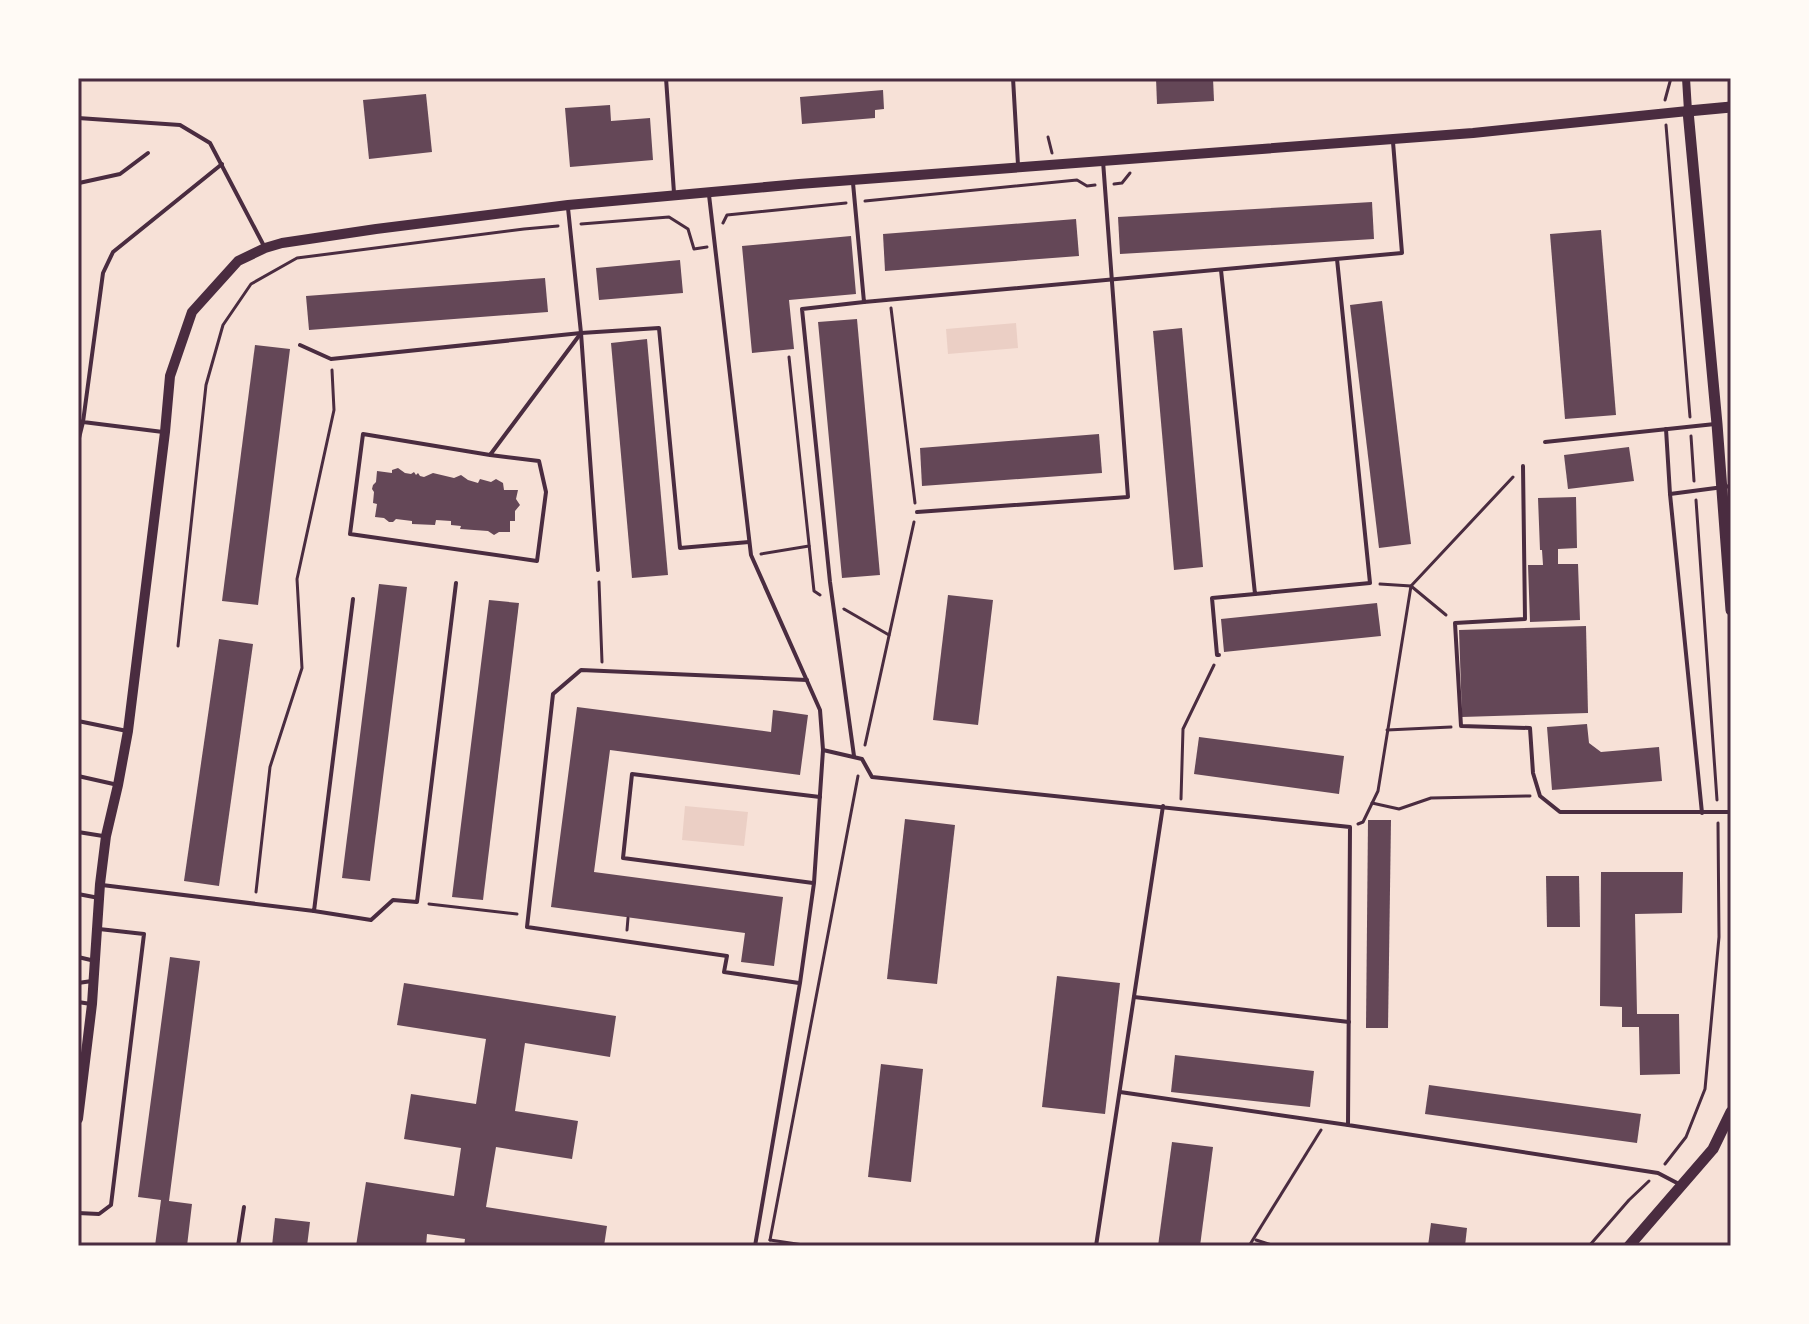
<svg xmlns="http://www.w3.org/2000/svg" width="1809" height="1324" font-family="'DejaVu Sans',sans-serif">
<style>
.green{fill:#ebcfc5}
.building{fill:#644757}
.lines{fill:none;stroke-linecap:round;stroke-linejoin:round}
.path{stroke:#4a2c40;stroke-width:3}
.service{stroke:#4a2c40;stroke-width:4}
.minor{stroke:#4a2c40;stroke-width:8}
.tertiary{stroke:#4a2c40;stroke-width:10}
.secondary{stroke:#4a2c40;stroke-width:11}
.neatline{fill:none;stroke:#4a2c40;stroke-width:3}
</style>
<rect width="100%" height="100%" fill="#f7e1d7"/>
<g class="green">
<polygon points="1016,323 1018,348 948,354 946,329"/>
<polygon points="685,806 748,812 744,846 682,840"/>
</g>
<g class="building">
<polygon points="1156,78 1213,78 1214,101 1157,104"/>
<polygon points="883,90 884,109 875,110 875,118 802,124 800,97"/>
<polygon points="426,94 432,152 369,159 363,100"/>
<polygon points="610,105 611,121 650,118 653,160 570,167 565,108"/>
<polygon points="1372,202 1374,239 1120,254 1118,217"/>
<polygon points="1076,219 1079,256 885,271 883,234"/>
<polygon points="1601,230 1616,415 1565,419 1550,234"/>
<polygon points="851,236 856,294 789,300 794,349 752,353 742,246"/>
<polygon points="680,260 683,293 599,300 596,268"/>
<polygon points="545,278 548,312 309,330 306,296"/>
<polygon points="1382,301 1411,544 1379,548 1350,305"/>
<polygon points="857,319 880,575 842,578 818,322"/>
<polygon points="1182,328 1203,567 1174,570 1153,331"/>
<polygon points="647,339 668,575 632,578 611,343"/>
<polygon points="255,345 290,349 258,605 222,601"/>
<polygon points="1099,434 1102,473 922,486 920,448"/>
<polygon points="1629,447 1634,481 1568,489 1564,455"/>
<polygon points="398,468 405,473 411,474 414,472 416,475 418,473 420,476 424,477 433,473 454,478 461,475 468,480 478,483 480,479 491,482 496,479 503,483 504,490 518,490 516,499 520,505 515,511 515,521 510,521 510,532 499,532 494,535 488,531 460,529 461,526 451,525 451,521 436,520 435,525 412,524 412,521 396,519 393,522 389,522 384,518 375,517 377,504 373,503 374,492 372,489 373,485 376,482 377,471 392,473 392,470"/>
<polygon points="1576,497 1577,548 1558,549 1558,564 1578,564 1580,620 1530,622 1528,565 1543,565 1542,550 1540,550 1538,498"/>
<polygon points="379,584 407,587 370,881 342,878"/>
<polygon points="948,595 993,600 978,725 933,720"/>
<polygon points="489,600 519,603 483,900 452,897"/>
<polygon points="1377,603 1381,636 1224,652 1221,619"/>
<polygon points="1586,626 1588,713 1462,717 1459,630"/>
<polygon points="219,639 253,644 219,886 184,881"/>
<polygon points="577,707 771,732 773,710 808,715 800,775 610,750 594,872 783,897 774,966 741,962 745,933 551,907"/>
<polygon points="1587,724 1589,743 1601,752 1659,747 1662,781 1552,790 1547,727"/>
<polygon points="1199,737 1344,756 1339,794 1194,774"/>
<polygon points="905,819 955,825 937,984 887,979"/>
<polygon points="1368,820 1391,820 1388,1028 1366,1028"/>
<polygon points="1601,872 1683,872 1682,913 1635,914 1637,1014 1679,1014 1680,1074 1640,1075 1639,1027 1622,1027 1622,1007 1600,1006"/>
<polygon points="1546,876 1579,876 1580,927 1547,927"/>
<polygon points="170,957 200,961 169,1201 192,1204 187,1246 155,1246 161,1200 138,1197"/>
<polygon points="1057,976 1120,983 1105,1114 1042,1107"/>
<polygon points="404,983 616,1016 610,1057 525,1043 515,1111 578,1121 572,1159 496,1147 486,1207 607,1226 604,1246 545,1246 532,1244 532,1246 464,1246 465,1239 427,1234 426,1246 356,1246 366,1182 454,1196 461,1148 404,1139 411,1094 476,1104 486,1039 397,1025"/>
<polygon points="1175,1055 1314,1071 1310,1107 1171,1092"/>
<polygon points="881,1064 923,1069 911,1182 868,1177"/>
<polygon points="1429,1085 1641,1114 1637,1143 1425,1114"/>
<polygon points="1172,1142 1213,1147 1200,1246 1158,1246"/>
<polygon points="275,1218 310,1222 307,1246 272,1246"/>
<polygon points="1431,1223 1467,1228 1465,1246 1428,1246"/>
</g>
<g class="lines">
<g class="path">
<polyline points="1727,78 1731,82"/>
<polyline points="1665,100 1671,78"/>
<polyline points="1666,125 1690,417"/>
<polyline points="1048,137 1052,153"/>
<polyline points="1114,184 1122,183 1130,173"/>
<polyline points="865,201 1077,180 1087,186 1095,185"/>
<polyline points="723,223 727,215 846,203"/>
<polyline points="581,224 669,217 688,229 694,249 707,247"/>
<polyline points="891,308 915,503"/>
<polyline points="789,357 814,591 820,595"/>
<polyline points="1691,436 1694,481"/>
<polyline points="1696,500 1717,800"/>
<polyline points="761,554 809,546"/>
<polyline points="599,582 602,662"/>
<polyline points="1380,584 1411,586 1446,615"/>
<polyline points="844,609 889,635"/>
<polyline points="178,646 206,385 223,325 251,284 297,258 524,229 558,226"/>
<polyline points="1387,730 1451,727"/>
<polyline points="865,745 914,522"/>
<polyline points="1181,799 1183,729 1214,665"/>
<polyline points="1372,803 1399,809 1431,798 1530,796"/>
<polyline points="1358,824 1363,822 1378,791 1411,586 1513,477"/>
<polyline points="256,892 270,767 302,668 297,579 334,410 332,370"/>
<polyline points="429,904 517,914"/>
<polyline points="627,930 628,918"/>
<polyline points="1665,1164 1686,1137 1705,1089 1719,937 1718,823"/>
<polyline points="770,1240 858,776"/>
<polyline points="770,1240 810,1246"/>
<polyline points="1256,1240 1275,1246"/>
<polyline points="1249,1246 1321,1130"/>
<polyline points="1589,1246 1629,1200 1649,1181"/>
</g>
<g class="service">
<polyline points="666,78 674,193"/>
<polyline points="1013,78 1018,165"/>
<polyline points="78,118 180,125 210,143 264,246"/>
<polyline points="853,183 864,302 1402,253 1393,142"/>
<polyline points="78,185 79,183 120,174 148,153"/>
<polyline points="709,195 751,555 820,710 823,750 814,883 800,983 755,1246"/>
<polyline points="568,208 581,333 598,570"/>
<polyline points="1221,270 1255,594 1370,583 1337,259"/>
<polyline points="300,345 331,359 581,333"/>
<polyline points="78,421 83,422 78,442"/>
<polyline points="1666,429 1670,494 1702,813"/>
<polyline points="163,432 83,422 103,273 113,252 222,164"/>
<polyline points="1545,442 1715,424"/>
<polyline points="490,455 539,461 546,492 537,561 350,534 363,434 490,455 581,333 659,328 680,548 749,542"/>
<polyline points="1523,466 1525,619 1455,623 1461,726 1530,728 1533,773 1540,796 1560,812 1731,812"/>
<polyline points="1670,494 1731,486"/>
<polyline points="917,512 1128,497 1103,161"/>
<polyline points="1219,655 1217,655 1212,598 1255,594"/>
<polyline points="78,721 127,731"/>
<polyline points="823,750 862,759 872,777 1350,827 1348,1125 1658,1173 1679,1184"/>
<polyline points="854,756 830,582 802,309 864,302"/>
<polyline points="78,776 118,785"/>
<polyline points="78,832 103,836"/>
<polyline points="813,883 623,858 632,774 820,797"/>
<polyline points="102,885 314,911 353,599"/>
<polyline points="78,894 99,898"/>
<polyline points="314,911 371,920 393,900 417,902 456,583"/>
<polyline points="78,957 95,961"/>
<polyline points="78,983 92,981"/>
<polyline points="799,983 724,972 727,956 527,927 553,694 581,670 807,680"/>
<polyline points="1134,997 1349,1022"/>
<polyline points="78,1002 91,1004"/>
<polyline points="1120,1092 1348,1125"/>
<polyline points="78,1213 99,1214 111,1205 144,934 99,929"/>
<polyline points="238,1246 244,1207"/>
<polyline points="1096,1246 1163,806"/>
</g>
<polyline class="minor" points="1686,78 1688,111"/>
<polyline class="tertiary" points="78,1119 92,1004 100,884 106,836 118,785 128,731 165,432 170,376 192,312 238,261 265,248 282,243 376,229 568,205 799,184 1473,133 1688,111"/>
<g class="secondary">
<polyline points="1731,107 1688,111 1717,424 1731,610"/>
<polyline points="1629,1246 1713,1149 1731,1112"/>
</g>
</g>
<rect width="1809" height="1324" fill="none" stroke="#fffaf5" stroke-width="160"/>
<rect x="80" y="80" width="1649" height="1164" class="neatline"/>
</svg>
